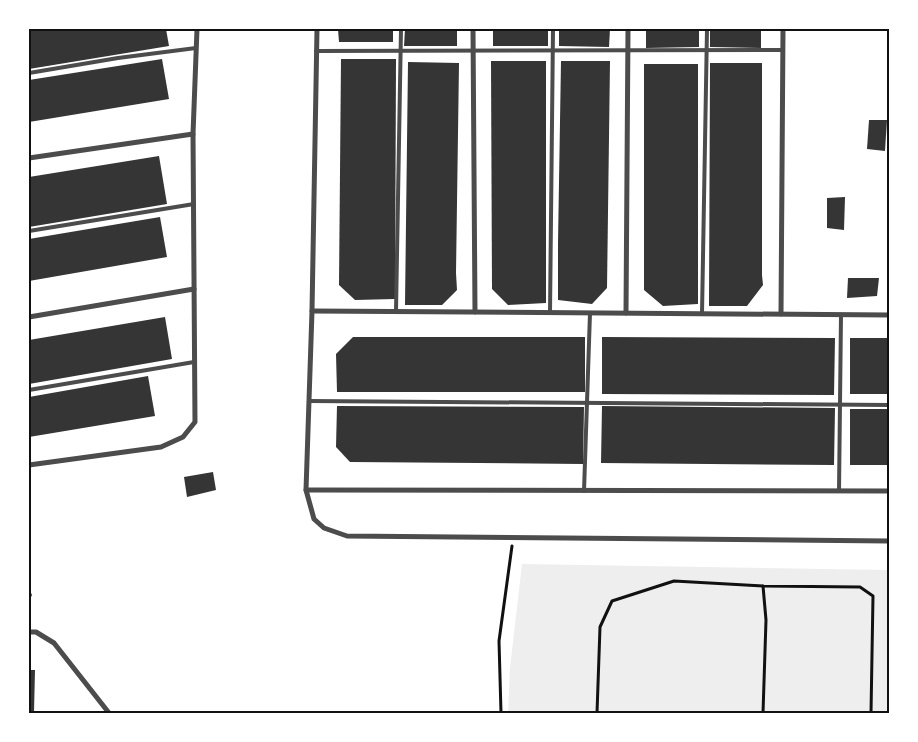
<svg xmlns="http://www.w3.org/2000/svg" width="918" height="742" font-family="Mulish,sans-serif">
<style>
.green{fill:#eee}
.building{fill:#353535}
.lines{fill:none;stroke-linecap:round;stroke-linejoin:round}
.path{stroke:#111;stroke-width:3}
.service{stroke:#4c4c4c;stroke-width:4}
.minor{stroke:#4c4c4c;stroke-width:5}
.neatline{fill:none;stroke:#111;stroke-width:2}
</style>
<rect width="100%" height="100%" fill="#fff"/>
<polygon class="green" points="522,564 889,570 889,713 508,713 510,668"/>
<g class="building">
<polygon points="29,29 166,29 169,46 29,69"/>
<polygon points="338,29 393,29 393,42 339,42"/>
<polygon points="405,29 457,29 457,46 404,46"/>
<rect x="493" y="29" width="55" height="17"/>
<polygon points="559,29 610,29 609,47 559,46"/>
<polygon points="646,29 699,29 699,47 646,48"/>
<polygon points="710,29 761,29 761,48 710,47"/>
<polygon points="162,59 169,99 29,122 29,80"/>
<polygon points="341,59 396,59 395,299 355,300 339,285"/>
<polygon points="491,61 546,61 546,303 508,305 492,289"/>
<polygon points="561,61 610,61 607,288 592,304 558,300 558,243"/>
<polygon points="408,62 459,63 456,273 457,290 442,305 405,305"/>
<polygon points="710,63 762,63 762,275 763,285 747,306 709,306"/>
<polygon points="644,64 698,64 698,304 663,306 644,290"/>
<polygon points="869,120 887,120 885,151 867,149"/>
<polygon points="159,156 167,204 29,227 29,177"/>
<polygon points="845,197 844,230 827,228 827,198"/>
<polygon points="160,217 167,257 29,281 29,239"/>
<polygon points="848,278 879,278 877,296 847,298"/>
<polygon points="165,317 172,359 29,384 29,340"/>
<polygon points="353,337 585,337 585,392 337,392 336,354"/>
<polygon points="602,337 835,338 834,395 602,394"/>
<rect x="850" y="338" width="39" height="56"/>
<polygon points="148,376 155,416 29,437 29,397"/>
<polygon points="337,406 584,407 583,464 350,462 336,447"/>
<polygon points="602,406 835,408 834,465 601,463"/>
<rect x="850" y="409" width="39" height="56"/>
<polygon points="213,472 216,490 187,497 184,477"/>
<polygon points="29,670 35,670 34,712 29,712"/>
</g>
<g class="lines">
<g class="path">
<polyline points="501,713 499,641 512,546"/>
<polyline points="597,713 600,627 612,601 674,581 763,586 860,587 873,596 871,713"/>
<polyline points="763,713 766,620 763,586"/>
</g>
<g class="service">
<polyline points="316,51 783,50"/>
<polyline points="29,73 118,58 196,48"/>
<polyline points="29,231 194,204"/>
<polyline points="396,311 401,29"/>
<polyline points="550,313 553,29"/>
<polyline points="702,314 707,29"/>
<polyline points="29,390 194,362"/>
<polyline points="309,401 889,405"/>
<polyline points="584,491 590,313"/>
<polyline points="839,491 841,315"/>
<polyline points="29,594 30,595"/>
</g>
<g class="minor">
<polyline points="317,29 312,311 306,490 314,519 324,528 347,536 889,541"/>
<polyline points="473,29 475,312"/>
<polyline points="29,158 193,134"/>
<polyline points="312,311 889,315"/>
<polyline points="626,313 628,29"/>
<polyline points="781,314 783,29"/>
<polyline points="29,317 194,289"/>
<polyline points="29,465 161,447 183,437 195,422 193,134 197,29"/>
<polyline points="306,490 889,491"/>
<polyline points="29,632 36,632 54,643 109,713"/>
</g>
</g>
<rect width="918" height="742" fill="none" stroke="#ffffff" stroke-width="60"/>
<rect x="30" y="30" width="858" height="682" class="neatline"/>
</svg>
